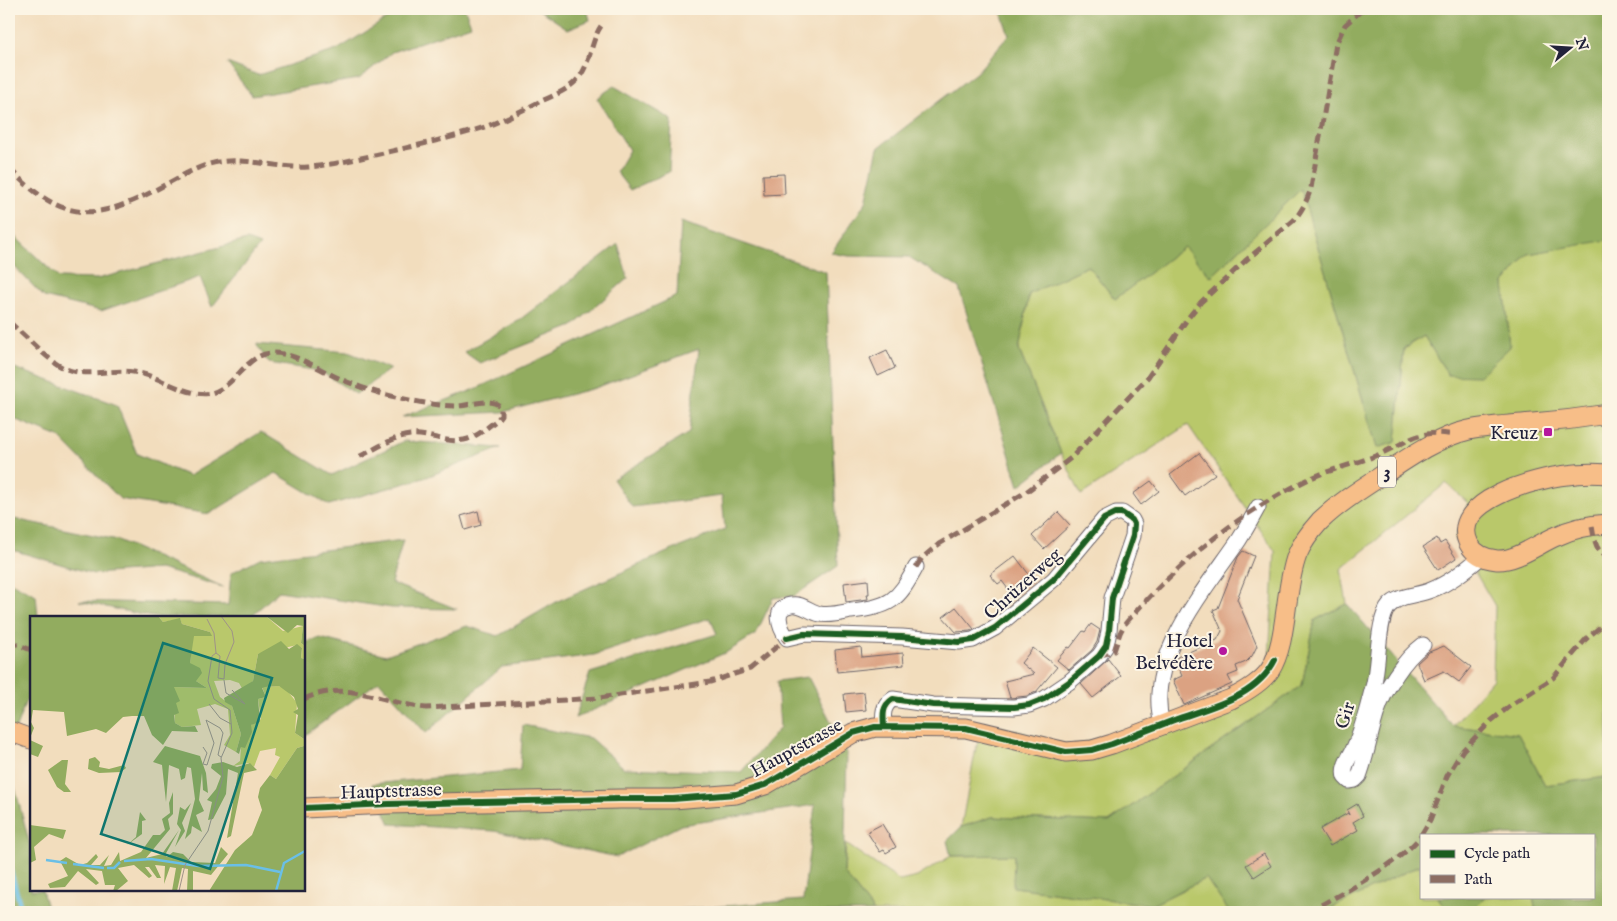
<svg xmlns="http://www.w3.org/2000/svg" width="1617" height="921" font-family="'IM FELL English',serif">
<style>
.green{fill:#b9c86b;stroke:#6e7553}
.forest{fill:#92ac5f;stroke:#5a674d}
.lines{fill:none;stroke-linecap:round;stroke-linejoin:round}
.stream{stroke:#6abfe7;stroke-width:4.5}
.building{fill:#dba282}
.minor-casing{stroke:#6b6368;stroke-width:17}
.major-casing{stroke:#6b6368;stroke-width:21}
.minor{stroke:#fff;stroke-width:15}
.major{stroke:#f7be88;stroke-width:19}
.quiet{stroke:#8d6e63;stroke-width:5;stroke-dasharray:10 5;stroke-linecap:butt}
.cycleway-casing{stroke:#fcf5e5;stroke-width:9}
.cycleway{stroke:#1b5e20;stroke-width:6}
.poi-dot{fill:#b5179e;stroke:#fcf5e5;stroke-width:2}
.labels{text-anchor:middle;stroke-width:4;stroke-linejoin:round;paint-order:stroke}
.shield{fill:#fcf5e5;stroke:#63616e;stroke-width:1}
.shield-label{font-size:18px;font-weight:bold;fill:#22223b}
.poi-label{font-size:19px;fill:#22223b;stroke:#fcf5e5;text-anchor:end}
.street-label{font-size:19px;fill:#22223b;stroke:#fcf5e5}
.inset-river{fill:none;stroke:#6abfe7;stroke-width:2.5}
.inset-road{fill:none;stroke:#9f9289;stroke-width:1}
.view{fill:#0f766e;fill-opacity:0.15;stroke:#0f766e;stroke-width:2.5}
.inset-edge{fill:none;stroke:#22223b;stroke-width:2.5}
</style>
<rect width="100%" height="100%" fill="#fcf5e5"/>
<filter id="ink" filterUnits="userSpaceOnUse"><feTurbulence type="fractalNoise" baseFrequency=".02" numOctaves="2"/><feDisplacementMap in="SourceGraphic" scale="10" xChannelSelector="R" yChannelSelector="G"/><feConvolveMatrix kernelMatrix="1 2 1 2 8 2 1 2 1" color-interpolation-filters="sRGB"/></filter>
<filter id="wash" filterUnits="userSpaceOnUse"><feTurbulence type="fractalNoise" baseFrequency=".0096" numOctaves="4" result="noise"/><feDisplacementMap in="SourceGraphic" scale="20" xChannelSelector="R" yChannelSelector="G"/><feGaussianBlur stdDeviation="1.12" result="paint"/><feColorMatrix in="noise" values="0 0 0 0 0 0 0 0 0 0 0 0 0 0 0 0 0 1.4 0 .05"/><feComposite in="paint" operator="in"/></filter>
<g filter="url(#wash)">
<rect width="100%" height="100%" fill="#f2ddbd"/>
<g class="green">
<polygon points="1301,189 1377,448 1396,442 1404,349 1424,336 1448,375 1510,347 1504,283 1528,254 1608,239 1608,777 1545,785 1518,734 1453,726 1493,679 1495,606 1455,538 1468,503 1446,483 1341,569 1347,604 1315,620 1302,685 1109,822 992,817 961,827 976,748 985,722 1072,746 1160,722 1234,696 1269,660 1275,551 1188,425 1081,495 1061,453 1019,350 1029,294 1088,266 1115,299 1185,246 1211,277"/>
<polygon points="846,844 900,881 917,877 951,856 1014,855 1014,887 1152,905 1206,878 1229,912 874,912 844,873"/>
<polygon points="1420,865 1421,897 1438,897 1447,912 1323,912"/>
<polygon points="1485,897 1533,897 1536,912 1470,912"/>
</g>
<g class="forest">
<polygon points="402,9 465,9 471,25 392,52 359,79 252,96 227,63 258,75 337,50"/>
<polygon points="538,9 587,9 590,20 568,29"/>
<polygon points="1000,9 1608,9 1608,240 1528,254 1504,283 1510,347 1479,376 1448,375 1424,336 1404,348 1396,442 1377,448 1301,189 1211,277 1184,247 1115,299 1088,266 1029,294 1019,350 1061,453 1019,486 959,288 909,257 849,256 831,253 866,202 878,148 977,72 1009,35"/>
<polygon points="614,86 672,120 669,172 630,190 616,172 629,150 597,98"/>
<polygon points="681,222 826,272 838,566 794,596 773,598 756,634 727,652 575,718 590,673 717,634 710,618 594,655 502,667 426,733 379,681 304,736 304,643 320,638 386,655 467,626 498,636 558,601 665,553 725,529 722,496 632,507 613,479 689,433 699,349 595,388 503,412 402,417 473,390 677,296"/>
<polygon points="9,231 59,278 97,279 247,240 260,245 212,307 200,277 101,311 44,297 9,261"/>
<polygon points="618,244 628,278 573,326 480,363 464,352 518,321"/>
<polygon points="256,344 348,352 390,369 356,394 320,371 269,363"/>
<polygon points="9,366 117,405 137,454 189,476 261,432 332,475 404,441 501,448 424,478 329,505 276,473 209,514 120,499 59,437 9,417"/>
<polygon points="9,518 118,540 223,587 160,569 94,574 9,549"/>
<polygon points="403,540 391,583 457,609 392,608 279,591 250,617 152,617 79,601 228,605 231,573 260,558"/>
<polygon points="9,581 36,595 38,617 31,617 31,694 25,703 9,747"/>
<polygon points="1347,604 1453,726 1518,734 1545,785 1608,777 1608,912 1536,912 1533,897 1593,897 1593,835 1421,835 1421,866 1420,865 1323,912 1229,912 1206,878 1152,905 1013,887 1014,855 951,856 947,841 961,827 992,817 1109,822 1302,685 1315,620"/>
<polygon points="808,677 847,753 844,873 874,912 645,912 803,900 815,805 681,825 617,857 494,831 390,824 372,784 520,770 523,725 590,738 624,768 741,772 780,728 777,681"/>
<polygon points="9,765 31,849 31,890 42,890 48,912 9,912"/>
<polygon points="1438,897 1485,897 1470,912 1447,912"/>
</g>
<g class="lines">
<polyline class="stream" points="9,864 22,912"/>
</g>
<g id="blocks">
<g class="building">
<polygon points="784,174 785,194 764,195 763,175"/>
<polygon points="887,350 895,368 878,376 870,358"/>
<polygon points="1199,453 1215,474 1185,496 1170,475"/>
<polygon points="1151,481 1159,491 1141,505 1133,494"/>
<polygon points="478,511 481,525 465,530 461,516"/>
<polygon points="1058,512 1070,525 1044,549 1032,536"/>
<polygon points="1437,538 1440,544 1445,541 1456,558 1438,570 1423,547"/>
<polygon points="1243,551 1254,556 1237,599 1257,646 1252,656 1246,662 1236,666 1238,672 1228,676 1232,684 1184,705 1173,680 1182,676 1176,662 1177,657 1217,640 1222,631 1213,610 1218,608 1238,557"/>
<polygon points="1015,556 1034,581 1014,597 1002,581 998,584 990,575"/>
<polygon points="868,580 869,594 867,594 868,599 846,602 844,583"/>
<polygon points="956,607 974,629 970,631 956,632 943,617"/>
<polygon points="1091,624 1100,630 1097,642 1092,650 1069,670 1057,660 1068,647 1070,648 1083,631 1085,632"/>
<polygon points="1444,646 1471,667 1459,682 1444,671 1424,680 1417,663 1429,652"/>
<polygon points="861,647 862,657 903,653 904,665 837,672 835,650"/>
<polygon points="1033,648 1057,667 1036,692 1027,696 1010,698 1005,681 1034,674 1021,663"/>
<polygon points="1108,659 1121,676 1093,698 1081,684"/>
<polygon points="864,692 866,710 846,712 844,694"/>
<polygon points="1357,804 1363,816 1353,822 1358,830 1330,846 1320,829 1348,813 1349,815 1347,810"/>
<polygon points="882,824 896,847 886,853 884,850 880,852 867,832"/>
<polygon points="1264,854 1271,866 1254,877 1246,865"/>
</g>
</g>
</g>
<g filter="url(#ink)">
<use href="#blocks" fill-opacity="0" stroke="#6b6368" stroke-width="1"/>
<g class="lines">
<g class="minor-casing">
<g id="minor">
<path d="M1423 645C1404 659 1384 690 1377 712 1370 733 1367 755 1359 776L1355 780 1349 781 1345 777C1342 768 1348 760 1352 752 1362 732 1367 709 1373 687 1379 667 1377 619 1389 606 1400 594 1418 596 1431 590 1450 583 1467 569 1482 556"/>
<path d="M1162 724C1144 659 1205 590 1239 540 1246 529 1252 518 1258 507"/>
<path d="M884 726C883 715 882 706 893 699L933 705 1014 707 1029 705 1044 699 1069 682 1099 656 1106 646 1109 631 1112 598 1133 536 1134 524 1132 520 1122 513H1116L1104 519 1054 579 995 628 973 640 959 642 902 637 804 634 787 638C780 628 772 608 791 605 802 603 810 612 820 614 830 616 841 613 851 611 891 606 897 602 916 567"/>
</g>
</g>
<g class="major-casing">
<g id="major">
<path d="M1608 474C1594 473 1580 473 1567 475 1538 478 1447 501 1469 544 1475 555 1486 559 1497 560 1517 561 1539 543 1557 536 1573 528 1591 525 1608 524"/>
<polyline points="9,731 31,739"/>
<path d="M304 808 389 804 620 799H673L736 794 765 785 853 733 875 727 966 728 1066 752 1092 750 1112 744 1231 699C1245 692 1261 683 1270 670 1288 642 1284 589 1297 555 1302 543 1311 531 1320 521 1338 504 1358 491 1378 478 1407 459 1435 438 1469 430 1490 426 1511 425 1533 423 1558 421 1583 418 1608 414"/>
</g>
</g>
<use href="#minor" class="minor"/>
<use href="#major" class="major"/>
<g class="quiet">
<path d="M9 168C61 222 95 223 159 188 178 178 197 166 218 162 249 157 278 169 308 167 332 165 356 159 379 154 414 146 448 139 482 128 501 121 519 112 537 103 550 97 566 91 576 81 591 66 590 42 601 26"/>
<path d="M9 322C24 334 48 361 64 368 88 379 114 367 139 373 161 377 189 398 211 393 236 387 246 353 273 353 297 353 321 371 343 380 361 388 381 394 400 398 418 402 438 406 457 406 470 406 490 396 501 407V415L498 419C489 426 479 435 468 439 449 445 429 433 410 435 391 437 373 451 356 458"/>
<path d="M1592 526C1594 537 1595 553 1608 556"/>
<path d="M916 567 922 558 939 544 1026 492 1071 458 1148 377 1188 318 1201 302 1245 261 1293 221C1302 211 1307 201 1311 188L1336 44 1345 25 1363 9"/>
<polyline points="9,641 31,650"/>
<path d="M1099 656 1114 651 1120 633 1124 625C1176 565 1233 517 1303 482 1326 470 1352 465 1375 456 1406 444 1417 428 1453 435"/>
<path d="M304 699C349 679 382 703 426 708L599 698 710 682 750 669 787 638"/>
<polyline points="1421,835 1430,820 1447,776 1463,750 1491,721 1511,705 1553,678 1586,639 1606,622"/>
<path d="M1308 912C1341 894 1398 865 1421 836"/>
</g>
<g class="cycleway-casing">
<g id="cycleway">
<path d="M787 638 804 634 902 637 959 642 973 640 995 628 1054 579 1104 519 1116 513H1122L1132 520 1134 524 1133 536 1112 598 1109 631 1106 646 1099 656 1069 682 1044 699 1029 705 1014 707 933 705 893 699C882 706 883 715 884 726"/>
<path d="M304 808 389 804 620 799H673L736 794 765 785 853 733 875 727 966 728 1066 752 1092 750 1112 744C1133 736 1153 728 1174 720 1210 707 1256 698 1275 660"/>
</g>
</g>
<use href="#cycleway" class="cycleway"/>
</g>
</g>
<g class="poi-dot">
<rect x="1543" y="427" width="10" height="10" rx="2.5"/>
<circle cx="1223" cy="651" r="5"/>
</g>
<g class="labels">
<rect class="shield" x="1378" y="456.5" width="18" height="31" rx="4"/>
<g class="shield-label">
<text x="1387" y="478">3</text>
</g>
<g class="poi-label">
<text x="1538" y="439">Kreuz</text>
<text x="1213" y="647">Hotel<tspan x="1213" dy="22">Belvédère</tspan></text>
</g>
<g class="street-label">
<text transform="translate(1022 583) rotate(-42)" y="7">Chrüzerweg</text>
<text transform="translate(1344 715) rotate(-73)" y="7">Gir</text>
<text transform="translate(796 747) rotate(-29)" y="7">Hauptstrasse</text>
<text transform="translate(391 790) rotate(-2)" y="7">Hauptstrasse</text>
</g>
</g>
<g transform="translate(30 616)">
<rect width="275" height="275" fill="#f2ddbd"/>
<path d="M128 0H226L237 1 253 15 273 10 271 27 275 30V43L271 42 272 32 267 29 228 38 223 65 213 74 209 67 200 64 184 65 190 81 202 90 211 118 206 136 194 129 200 119 198 93 185 88 167 93 171 109 152 111 145 107 143 71 177 72 166 65 160 47 163 20H181L180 16 152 8 150 3 133 6ZM249 70 256 73 267 87 265 117 274 123V130L267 132 246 163 240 159 250 141 245 139 246 132 230 135 224 151 219 147 203 150 210 145 211 131 221 109 231 103 228 83 236 81 232 71Z" fill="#b9c86b"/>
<path d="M0 0H128L133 6 150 2 152 8 180 16 182 20H164L160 47 170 52 172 57 166 65 177 72 144 71 150 85 146 87 149 97 144 99 145 107 152 111 165 110 168 116 142 115 133 129 122 119 114 100H102L93 101 76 117 66 113 37 120 34 96 3 94 1 106 4 112 0 122ZM226 0H275V30L271 27 273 10 267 9 258 17 237 1ZM251 25 259 33 267 28 272 32 271 42 275 43V275H179L205 234 222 219 232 194 228 181 230 172 240 159 246 163 267 132 274 130V123L265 117 268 99 263 96 268 93 264 81 249 70 235 71 232 72 236 81 228 83 230 106 221 109 222 116 215 132 211 131 209 138 206 136 211 118 202 90 195 86 194 82 223 65 228 38ZM0 124 13 130 8 141 0 138ZM135 130 170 140 176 157 178 177 173 174 172 157 169 184 174 195 166 199 172 216 162 210 161 217 155 223 165 183 161 152 157 151 155 162 151 164 149 153 139 149 136 186 132 149 123 146ZM65 141 70 146 69 151 79 153 94 149 96 152 91 156 69 157 58 153 59 143ZM32 144H38L35 168 41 176H34L27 171 18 154ZM193 146 207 151 220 147 227 154 214 157 201 220 197 222 208 157 198 153 196 178 183 203 178 204 182 186 177 184 186 173 191 160 181 152 182 148ZM143 176V198L138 203 140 213 116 242 132 238 149 214 135 239 137 241 143 236 153 238 161 246 185 247 191 231 198 238 181 259 163 255V275H157L158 253 152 252 147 275H142L146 252 140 251 134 268 135 250 125 249 131 262H127L119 251H115L122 260 119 262 104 249 88 252 98 265 86 275H83L85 269H75L72 255 56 253 69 267 66 269 48 255 35 271 20 272 18 268 38 260 30 245 36 241 50 249 57 247 66 238 68 241 61 249H70L79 239 74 250 81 249 89 236 90 245 111 236 123 219H130L135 214 132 203 140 197 139 187ZM161 187 152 207 155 215 145 231 151 214 147 208 150 191 155 194ZM110 196 116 204 112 205V218L97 229 106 221ZM0 209 36 214 33 223 19 218 4 231 6 244 0 247Z" fill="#92ac5f"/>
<path class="inset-river" d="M16 244 37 247M94 245 121 243 168 250 216 249 250 256M43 248 74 252M77 252H84L90 246M246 275 254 247 275 235"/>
<path class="inset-road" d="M177 3 184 17 186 37M194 64 196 77 215 88 202 74M179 88 190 102 201 108M173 131 177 137 173 148 177 149M177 149 184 127 176 104 190 112 193 117 188 139 191 141M149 275 155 249 178 215 193 161 191 142 202 117 200 94 184 83 178 65 182 40 186 37 190 40 188 62 194 63 195 48 204 26 202 15 191 0"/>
<path class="view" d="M133 27 242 62 180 253 71 218Z"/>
<rect width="275" height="275" class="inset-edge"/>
</g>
<rect width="1617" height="921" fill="none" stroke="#fcf5e5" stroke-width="30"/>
<rect x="1420" y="834" width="175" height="65" fill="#fcf5e5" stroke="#a5a1a1"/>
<rect x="1430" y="850" width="25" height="8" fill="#1b5e20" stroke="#a5a1a1"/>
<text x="1464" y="858" font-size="15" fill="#22223b">Cycle path</text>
<rect x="1430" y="875" width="25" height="8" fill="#8d6e63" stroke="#a5a1a1"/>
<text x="1464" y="884" font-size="15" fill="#22223b">Path</text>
<g transform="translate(1570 48) rotate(72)" stroke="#fcf5e5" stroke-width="4" paint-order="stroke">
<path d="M0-4L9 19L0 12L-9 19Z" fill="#22223b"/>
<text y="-8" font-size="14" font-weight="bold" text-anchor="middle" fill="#22223b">N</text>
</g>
</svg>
